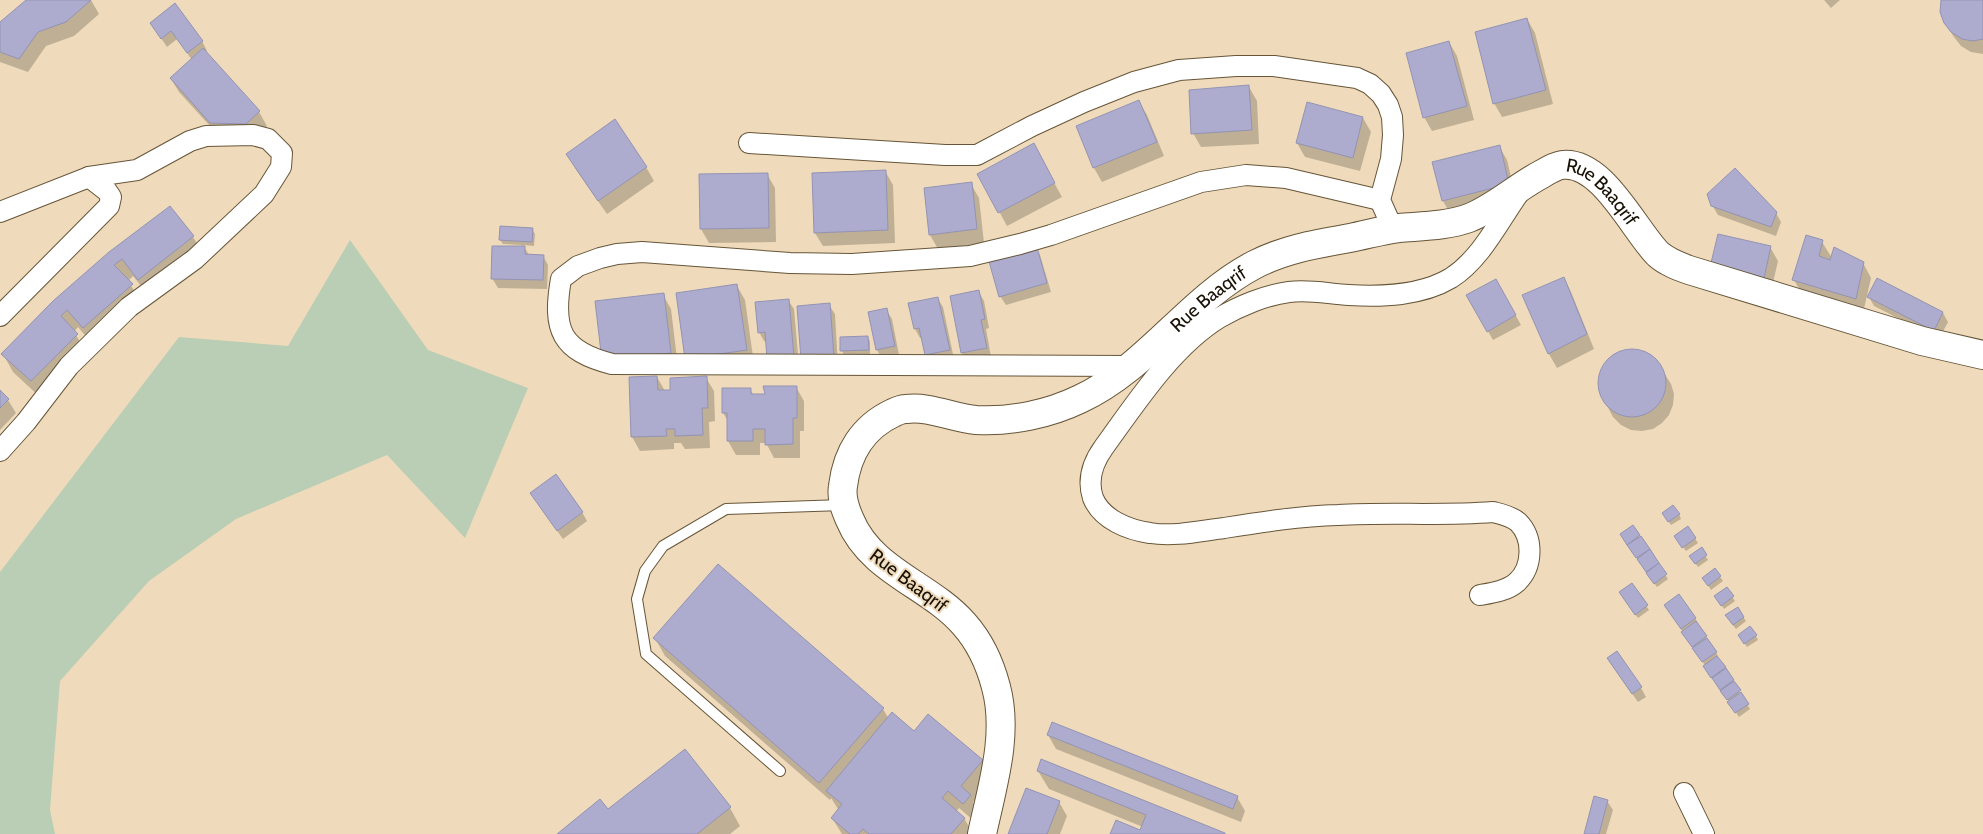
<svg xmlns="http://www.w3.org/2000/svg" width="1983" height="834" font-family="Cabin,sans-serif">
<style>
.green{fill:#b9ceb4}
.shadow{fill:#0003}
.building{fill:#adaccf;stroke:#9393b3}
.lines{fill:none;stroke-linecap:round;stroke-linejoin:round}
.lane-casing{stroke:#665538;stroke-width:12}
.street-casing{stroke:#665538;stroke-width:22}
.secondary-casing{stroke:#665538;stroke-width:30}
.lane{stroke:#fff;stroke-width:10}
.street{stroke:#fff;stroke-width:20}
.secondary{stroke:#fff;stroke-width:28}
.labels{text-anchor:middle;stroke-width:4;stroke-linejoin:round;paint-order:stroke}
.street-label{font-size:19px;fill:#181106;stroke:#efdbbb}
</style>
<rect width="100%" height="100%" fill="#efdbbb"/>
<polygon class="green" points="350,240 428,350 528,388 465,538 387,455 236,519 149,581 60,681 50,810 55,834 0,834 0,572 179,337 288,346"/>
<g class="shadow">
<polygon points="28,0 91,0 99,14 74,36 46,46 28,72 0,62 0,23"/>
<polygon points="1824,0 1840,0 1831,8"/>
<polygon points="1942,0 1983,0 1983,54 1971,52 1961,46 1954,37 1945,23"/>
<polygon points="1527,19 1535,33 1553,104 1502,117 1494,103"/>
<polygon points="151,23 202,41 207,51 205,53 259,112 267,126 254,138 220,137 179,92 171,79 192,60 177,39 167,47"/>
<polygon points="1449,42 1457,56 1474,120 1432,131 1424,117"/>
<polygon points="1249,87 1257,101 1259,144 1201,147 1193,133"/>
<polygon points="1139,102 1147,115 1164,156 1102,182 1094,168 1078,127"/>
<polygon points="1363,118 1371,132 1360,171 1305,157 1297,143"/>
<polygon points="1499,146 1507,160 1516,198 1451,215 1443,201"/>
<polygon points="1041,159 1062,197 1007,226 979,174"/>
<polygon points="646,167 654,181 607,214 575,168"/>
<polygon points="885,171 893,185 895,243 823,246 815,233"/>
<polygon points="767,174 775,188 776,242 709,243 701,229"/>
<polygon points="971,184 979,198 984,243 938,249 930,235"/>
<polygon points="1712,205 1776,213 1781,222 1776,236 1718,215"/>
<polygon points="169,208 193,237 204,255 150,297 133,276 128,281 142,303 94,346 78,327 74,332 87,353 42,399 13,372 3,354"/>
<polygon points="532,229 535,234 534,246 523,245 529,255 543,256 548,265 547,289 498,288 492,278 522,247 522,245 503,244 500,240"/>
<polygon points="1822,242 1832,258 1863,263 1871,278 1863,313 1802,294 1794,280"/>
<polygon points="1035,245 1040,255 1051,292 1006,305 1000,296"/>
<polygon points="1770,247 1778,261 1770,296 1719,285"/>
<polygon points="1564,278 1571,292 1594,349 1557,368 1549,354 1524,296"/>
<polygon points="1496,280 1521,325 1493,340 1468,296"/>
<polygon points="1878,280 1943,313 1948,322 1939,339 1874,306 1869,297"/>
<polygon points="737,286 745,300 754,364 695,373"/>
<polygon points="979,292 984,301 989,328 986,329 991,357 967,362 962,353"/>
<polygon points="663,295 671,309 678,367 611,375 603,361"/>
<polygon points="937,298 943,307 954,359 931,364 926,355 922,338 920,338 915,329 910,304"/>
<polygon points="788,300 794,309 799,366 767,341 764,341 759,332"/>
<polygon points="829,305 835,314 838,366 808,369"/>
<polygon points="886,310 892,319 899,355 882,359 877,350 870,313"/>
<polygon points="867,337 870,341 870,354 844,355 842,351"/>
<polygon points="1638,350 1647,354 1656,360 1671,384 1674,394 1673,405 1669,415 1662,423 1653,429 1642,431 1631,430 1621,425 1613,417 1600,392 1599,381 1602,370 1608,361 1617,354 1627,351"/>
<polygon points="657,377 665,391 671,391 706,378 714,391 715,421 709,422 710,448 685,449 681,443 674,443 674,449 640,451 632,437"/>
<polygon points="796,387 804,401 804,431 800,431 800,458 774,458 766,443 760,443 760,455 736,455 728,441 728,421 723,413 750,390 754,395 767,396"/>
<polygon points="0,392 8,400 16,413 0,430"/>
<polygon points="537,503 582,512 587,521 563,539"/>
<polygon points="1679,514 1681,519 1671,525 1666,518"/>
<polygon points="1633,527 1668,579 1657,587 1624,539"/>
<polygon points="1688,528 1698,543 1686,551 1678,540"/>
<polygon points="1701,549 1708,560 1698,567 1693,560"/>
<polygon points="1715,570 1723,581 1711,590 1706,582"/>
<polygon points="1632,584 1649,610 1638,618 1623,596"/>
<polygon points="1727,589 1735,601 1724,609 1718,600"/>
<polygon points="1737,608 1746,621 1736,629 1729,620"/>
<polygon points="1671,614 1695,618 1718,656 1717,657 1750,709 1739,717"/>
<polygon points="1756,636 1758,640 1747,647 1742,639"/>
<polygon points="655,638 883,709 889,719 914,733 982,761 992,779 973,802 980,814 974,821 959,808 956,812 964,818 973,834 842,834 832,818 838,809 831,798 830,800 665,656"/>
<polygon points="1614,668 1641,688 1646,697 1638,702"/>
<polygon points="1048,735 1237,797 1245,811 1241,822 1056,749"/>
<polygon points="1038,771 1224,834 1112,834 1141,832 1143,827 1049,789"/>
<polygon points="1607,801 1613,810 1606,834 1585,834"/>
<polygon points="1059,802 1067,816 1060,834 1009,834"/>
<polygon points="730,808 740,826 730,834 559,834 608,811"/>
</g>
<g class="building">
<polygon points="26,0 91,0 66,22 38,32 19,59 0,52 0,22"/>
<polygon points="1941,0 1983,0 1983,39 1973,41 1962,39 1951,32 1944,23 1940,12"/>
<polygon points="175,3 203,41 187,53 171,31 161,39 150,23"/>
<polygon points="1527,18 1546,90 1493,104 1475,32"/>
<polygon points="1449,41 1467,106 1423,118 1406,53"/>
<polygon points="203,48 260,111 246,124 210,123 170,78"/>
<polygon points="1249,85 1252,130 1191,134 1189,90"/>
<polygon points="1139,100 1157,142 1093,168 1076,126"/>
<polygon points="1307,102 1363,117 1353,158 1296,143"/>
<polygon points="615,119 647,167 598,201 566,154"/>
<polygon points="1034,143 1055,183 998,213 977,174"/>
<polygon points="1500,145 1509,184 1442,201 1432,162"/>
<polygon points="1735,168 1777,212 1771,227 1711,206 1707,194"/>
<polygon points="886,170 888,230 814,233 812,173"/>
<polygon points="768,173 769,228 700,229 699,174"/>
<polygon points="972,182 977,229 929,235 924,188"/>
<polygon points="170,206 194,236 138,280 122,259 114,265 133,284 83,328 67,310 61,316 78,334 31,381 1,354 53,301 109,252"/>
<polygon points="500,226 533,228 532,242 499,240"/>
<polygon points="1718,234 1771,246 1763,283 1709,271"/>
<polygon points="1806,235 1823,240 1819,256 1830,260 1834,247 1864,262 1856,299 1792,280"/>
<polygon points="1036,244 1047,283 999,297 988,258"/>
<polygon points="492,246 525,246 525,254 544,255 543,280 491,279"/>
<polygon points="1564,277 1587,334 1548,354 1522,295"/>
<polygon points="1877,278 1943,312 1934,331 1867,297"/>
<polygon points="1496,279 1516,315 1487,332 1466,295"/>
<polygon points="737,284 747,350 685,359 676,293"/>
<polygon points="979,290 985,319 981,320 987,348 961,353 950,296"/>
<polygon points="664,293 671,353 602,361 595,301"/>
<polygon points="938,297 950,350 925,355 919,328 914,329 908,303"/>
<polygon points="789,299 794,357 767,359 765,332 758,333 755,302"/>
<polygon points="830,303 834,357 801,360 797,306"/>
<polygon points="887,308 895,346 876,350 868,312"/>
<polygon points="868,336 869,350 840,351 840,337"/>
<circle cx="1632" cy="383" r="34"/>
<polygon points="657,376 658,390 670,390 670,378 707,376 708,408 702,408 703,435 675,436 675,429 666,429 667,436 631,437 629,377"/>
<polygon points="763,386 797,386 797,418 793,418 793,444 765,445 765,429 753,429 753,441 727,441 727,413 722,413 722,388 751,388 751,394 765,394"/>
<polygon points="0,390 9,399 0,408"/>
<polygon points="556,474 583,512 557,531 530,493"/>
<polygon points="1673,505 1680,514 1668,522 1662,513"/>
<polygon points="1633,525 1640,535 1627,545 1620,534"/>
<polygon points="1688,526 1696,538 1682,548 1674,536"/>
<polygon points="1641,536 1650,549 1636,558 1627,545"/>
<polygon points="1702,547 1707,555 1695,564 1689,556"/>
<polygon points="1650,549 1659,563 1646,572 1637,559"/>
<polygon points="1659,563 1667,574 1654,584 1646,573"/>
<polygon points="718,564 884,708 819,783 653,638"/>
<polygon points="1715,568 1721,576 1708,586 1702,578"/>
<polygon points="1632,583 1648,605 1635,615 1619,592"/>
<polygon points="1727,587 1734,596 1721,606 1714,596"/>
<polygon points="1679,594 1696,618 1681,629 1664,605"/>
<polygon points="1738,607 1744,617 1733,625 1725,615"/>
<polygon points="1696,621 1707,636 1692,647 1681,632"/>
<polygon points="1750,626 1757,635 1744,644 1738,635"/>
<polygon points="1707,638 1717,652 1702,662 1692,648"/>
<polygon points="1617,651 1642,687 1632,694 1607,658"/>
<polygon points="1717,656 1726,667 1711,678 1703,666"/>
<polygon points="1726,668 1734,680 1720,690 1712,678"/>
<polygon points="1734,681 1741,690 1727,700 1720,691"/>
<polygon points="1741,692 1749,704 1735,713 1727,702"/>
<polygon points="892,712 914,731 928,714 983,760 961,786 971,795 963,804 948,791 942,798 965,818 951,834 869,834 863,829 858,834 850,834 831,818 842,804 826,791"/>
<polygon points="1052,722 1238,796 1233,809 1047,735"/>
<polygon points="685,749 731,807 697,834 557,834 600,799 608,809"/>
<polygon points="1041,759 1225,833 1225,834 1110,834 1116,820 1140,830 1146,815 1037,771"/>
<polygon points="1026,788 1060,801 1047,834 1008,834"/>
<polygon points="1594,796 1608,800 1599,834 1584,834"/>
</g>
<g class="lines">
<g class="lane-casing">
<polyline id="lane" points="780,771 646,654 637,599 645,571 663,546 726,509 843,505"/>
</g>
<g class="street-casing">
<g id="street">
<polyline points="749,143 945,155 977,155 1032,126 1084,102 1134,82 1179,70 1236,66 1274,66 1357,78 1370,84 1381,94 1388,105 1392,117 1393,135 1391,159 1380,200 1393,229"/>
<polyline points="0,212 89,177 137,170 190,141 206,136 253,135 268,139 282,153 281,167 264,194 195,259 129,307 69,366 26,422 0,451"/>
<polyline points="0,316 109,206 111,197 107,191 89,177"/>
<path d="M1131 366 612 364C561 351 552 330 561 279L578 266 600 258 617 254 642 252 790 263 852 264 970 256 1020 244 1051 235 1201 182 1246 175 1286 178 1380 200"/>
<path d="M1480 595C1492 593 1507 591 1517 582 1533 567 1534 538 1518 522 1511 516 1501 514 1493 512 1441 516 1390 512 1338 515 1300 516 1262 522 1224 528 1200 531 1174 537 1150 533 1129 530 1102 520 1093 498 1087 480 1093 462 1104 447 1136 403 1172 347 1219 318 1239 306 1266 295 1289 292 1309 289 1329 294 1349 295 1382 297 1421 296 1451 278 1481 259 1499 221 1519 193"/>
<polyline points="1684,793 1704,834"/>
</g>
</g>
<g class="secondary-casing">
<g id="secondary">
<path id="s1" d="M982 834C992 787 1009 735 996 687 990 664 980 642 964 624 930 585 871 571 850 520 845 509 841 498 843 486 847 453 863 427 893 413 897 411 901 409 906 409 930 406 953 418 976 420 1011 422 1049 414 1080 399 1147 368 1189 299 1254 265 1285 249 1316 244 1350 238 1366 235 1382 230 1399 228 1422 226 1447 226 1469 218 1495 208 1517 187 1542 174 1547 171 1555 166 1562 165 1602 160 1634 230 1658 254 1667 262 1678 266 1689 270L1922 341 1983 355"/>
</g>
</g>
<use href="#lane" class="lane"/>
<use href="#street" class="street"/>
<use href="#secondary" class="secondary"/>
</g>
<g class="labels">
<g class="street-label">
<text dy="7" stroke="none"><textPath href="#s1" startOffset="1296">Rue Baaqrif</textPath></text>
<text dy="7" stroke="none"><textPath href="#s1" startOffset="860">Rue Baaqrif</textPath></text>
<text transform="translate(909 580) rotate(37)" y="7">Rue Baaqrif</text>
</g>
</g>
</svg>
